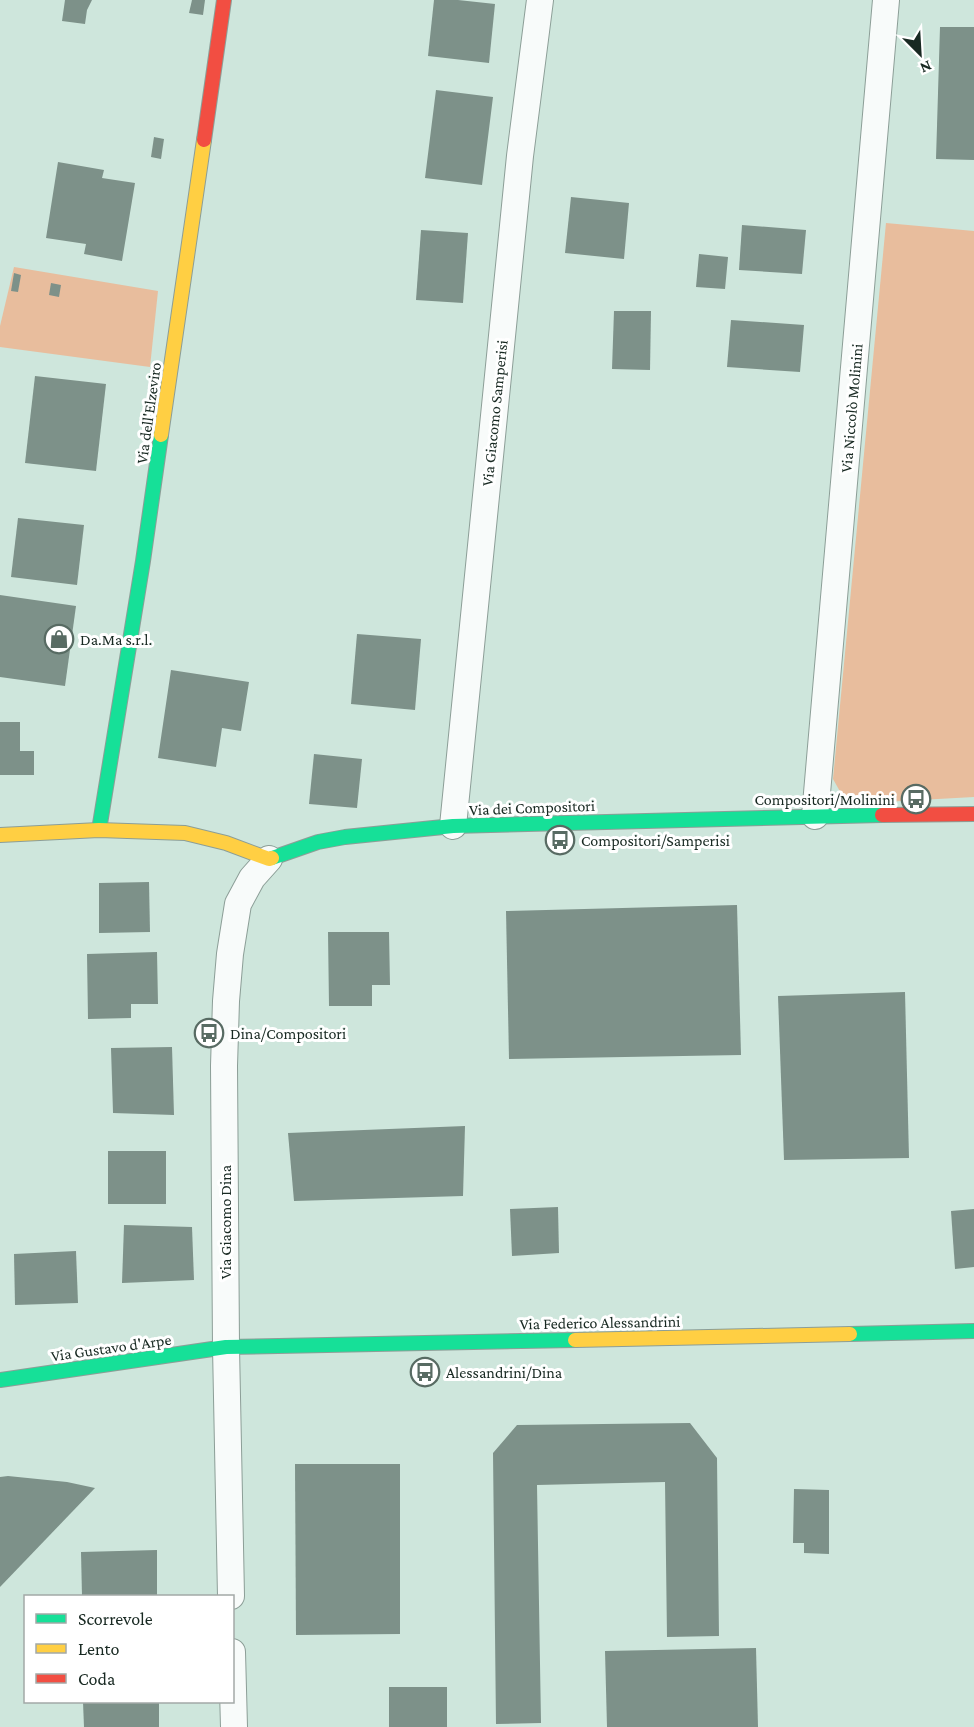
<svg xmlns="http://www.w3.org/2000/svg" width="974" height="1727" font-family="'Crimson Pro',serif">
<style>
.green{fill:#e8bd9d}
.building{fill:#7d9189}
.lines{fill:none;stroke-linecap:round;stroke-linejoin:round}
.street-casing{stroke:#8c9e97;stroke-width:28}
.fast-casing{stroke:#8c9e97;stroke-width:16}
.slow-casing{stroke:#8c9e97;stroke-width:16}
.jam-casing{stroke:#8c9e97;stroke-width:16}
.street{stroke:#f8fbfa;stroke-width:26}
.fast{stroke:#16e098;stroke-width:14}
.slow{stroke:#ffcf43;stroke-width:14}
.jam{stroke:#f24e42;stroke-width:14}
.labels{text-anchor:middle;stroke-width:6;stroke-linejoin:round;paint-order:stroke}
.street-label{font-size:16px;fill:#182922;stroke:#fff}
.poi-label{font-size:16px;fill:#182922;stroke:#fff;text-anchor:start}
</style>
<rect width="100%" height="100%" fill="#cee6dc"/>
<g class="green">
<polygon points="886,223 974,231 974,797 847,804 833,779"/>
<polygon points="14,267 158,291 150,367 0,347 0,326"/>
</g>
<g class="building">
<polygon points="65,0 92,0 87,10 85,24 62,21"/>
<polygon points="192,0 205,0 203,15 189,13"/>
<polygon points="434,0 458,0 495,4 489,63 428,56"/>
<polygon points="940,27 974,27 974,160 936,159"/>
<polygon points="436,90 493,97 482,185 425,178"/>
<polygon points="154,137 164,139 161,159 151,157"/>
<polygon points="58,162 104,170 102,178 135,183 122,261 84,254 86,244 46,238"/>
<polygon points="571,197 629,203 624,259 565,253"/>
<polygon points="742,225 806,230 802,274 739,270"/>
<polygon points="421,230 468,233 463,303 416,300"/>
<polygon points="699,254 728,257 725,289 696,287"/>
<polygon points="14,273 21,275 18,292 11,291"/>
<polygon points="51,283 61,285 59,297 49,295"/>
<polygon points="614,311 651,311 650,370 612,369"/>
<polygon points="731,320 804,325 800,372 727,367"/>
<polygon points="35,376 106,384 96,471 25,463"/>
<polygon points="18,518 84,525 77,585 11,577"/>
<polygon points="0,595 76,606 65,686 0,677"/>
<polygon points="357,634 421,639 415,710 351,704"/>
<polygon points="171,670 249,682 241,731 222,728 216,767 158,758"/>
<polygon points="0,722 20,722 20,751 34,751 34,775 0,775"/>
<polygon points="314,754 362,759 357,808 309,804"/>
<polygon points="149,882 150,932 99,933 99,883"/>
<polygon points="737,905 741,1055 509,1059 506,911"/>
<polygon points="328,932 389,932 390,985 372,985 372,1006 329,1006"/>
<polygon points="157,952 158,1004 131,1004 131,1018 88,1019 87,954"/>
<polygon points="905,992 909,1158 784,1160 778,996"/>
<polygon points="172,1047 174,1115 113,1113 111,1048"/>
<polygon points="465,1126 463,1196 294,1201 288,1133"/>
<rect x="108" y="1151" width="58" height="53"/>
<polygon points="558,1207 559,1253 512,1256 510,1209"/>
<polygon points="974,1209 974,1267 955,1269 951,1211"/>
<polygon points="124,1225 192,1227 194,1280 122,1283"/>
<polygon points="76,1251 78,1303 15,1305 14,1254"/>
<polygon points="690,1423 717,1458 719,1636 667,1637 665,1482 537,1485 541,1723 496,1724 493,1453 517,1425"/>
<polygon points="295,1464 400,1464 400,1634 296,1635"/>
<polygon points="8,1476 67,1482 95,1488 0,1587 0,1477"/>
<polygon points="794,1489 829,1490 829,1554 804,1553 804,1543 793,1543"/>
<polygon points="157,1550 157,1596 82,1596 81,1552"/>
<polygon points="756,1648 758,1727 607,1727 605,1651"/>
<rect x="389" y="1687" width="58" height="40"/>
<polygon points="83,1702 159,1702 159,1727 84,1727"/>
</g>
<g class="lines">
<g class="street-casing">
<g id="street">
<polyline points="815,816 886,0"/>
<polyline points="453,826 520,156 540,0"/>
<polyline points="231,1596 226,1347 224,1066 226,1001 230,954 238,904 252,878 269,859"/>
<polyline points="232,1652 234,1727"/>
</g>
</g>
<g class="fast-casing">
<g id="fast">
<polyline points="99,830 143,561 161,435"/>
<polyline points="272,858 318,842 345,837 453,826 882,815"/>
<polyline points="850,1334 974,1331"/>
<polyline points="0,1380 226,1347 575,1340"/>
</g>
</g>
<g class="slow-casing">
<g id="slow">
<polyline points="161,435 204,140"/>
<polyline points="0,835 99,830 185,833 226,843 269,859 272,858"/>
<polyline points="575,1340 850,1334"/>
</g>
</g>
<g class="jam-casing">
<g id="jam">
<polyline points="204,140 224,0"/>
<polyline points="882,815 974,814"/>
</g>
</g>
<use href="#street" class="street"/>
<use href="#fast" class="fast"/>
<use href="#slow" class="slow"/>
<use href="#jam" class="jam"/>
</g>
<defs>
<g id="shop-ring" transform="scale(1.5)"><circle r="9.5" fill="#fff" stroke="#586b63" stroke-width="1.5"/><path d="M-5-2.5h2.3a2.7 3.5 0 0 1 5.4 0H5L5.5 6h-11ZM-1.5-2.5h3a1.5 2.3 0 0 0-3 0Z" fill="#586b63"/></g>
<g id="bus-ring" transform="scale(1.5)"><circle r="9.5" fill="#fff" stroke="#586b63" stroke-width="1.5"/><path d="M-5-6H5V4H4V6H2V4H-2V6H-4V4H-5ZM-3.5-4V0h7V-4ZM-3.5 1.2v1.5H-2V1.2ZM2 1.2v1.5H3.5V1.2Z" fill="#586b63"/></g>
</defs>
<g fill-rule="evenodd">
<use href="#shop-ring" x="59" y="639"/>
<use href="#bus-ring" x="916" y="799"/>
<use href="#bus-ring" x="560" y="840"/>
<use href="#bus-ring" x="209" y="1033"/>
<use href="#bus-ring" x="425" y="1372"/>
</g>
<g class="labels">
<g class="street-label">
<text transform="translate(851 408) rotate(-85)" y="6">Via Niccolò Molinini</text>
<text transform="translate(148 413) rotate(-82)" y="6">Via dell'Elzeviro</text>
<text transform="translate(494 413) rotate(-84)" y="6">Via Giacomo Samperisi</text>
<text transform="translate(532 807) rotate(-2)" y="6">Via dei Compositori</text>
<text transform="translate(225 1222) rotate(-90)" y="6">Via Giacomo Dina</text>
<text transform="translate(600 1322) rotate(-1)" y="6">Via Federico Alessandrini</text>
<text transform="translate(111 1347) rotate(-8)" y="6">Via Gustavo d'Arpe</text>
</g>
<g class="poi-label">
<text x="80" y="645">Da.Ma s.r.l.</text>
<text x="895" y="805" text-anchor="end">Compositori/Molinini</text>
<text x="581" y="846">Compositori/Samperisi</text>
<text x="230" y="1039">Dina/Compositori</text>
<text x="446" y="1378">Alessandrini/Dina</text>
</g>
</g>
<rect x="24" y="1595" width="210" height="108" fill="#ffffff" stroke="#a3a9a7" stroke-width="1.5"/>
<rect x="36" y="1614" width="30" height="9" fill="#16e098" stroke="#a3a9a7" stroke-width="1.5"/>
<text x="78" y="1625" font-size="18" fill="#182922">Scorrevole</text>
<rect x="36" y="1644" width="30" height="9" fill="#ffcf43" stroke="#a3a9a7" stroke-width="1.5"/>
<text x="78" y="1655" font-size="18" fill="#182922">Lento</text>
<rect x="36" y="1674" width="30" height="9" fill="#f24e42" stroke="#a3a9a7" stroke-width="1.5"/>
<text x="78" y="1685" font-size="18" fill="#182922">Coda</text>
<g transform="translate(920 54) rotate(156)" stroke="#ffffff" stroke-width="4.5" paint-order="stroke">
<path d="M0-4.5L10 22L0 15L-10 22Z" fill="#182922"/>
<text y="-9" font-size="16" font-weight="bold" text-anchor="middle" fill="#182922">N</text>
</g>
</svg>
